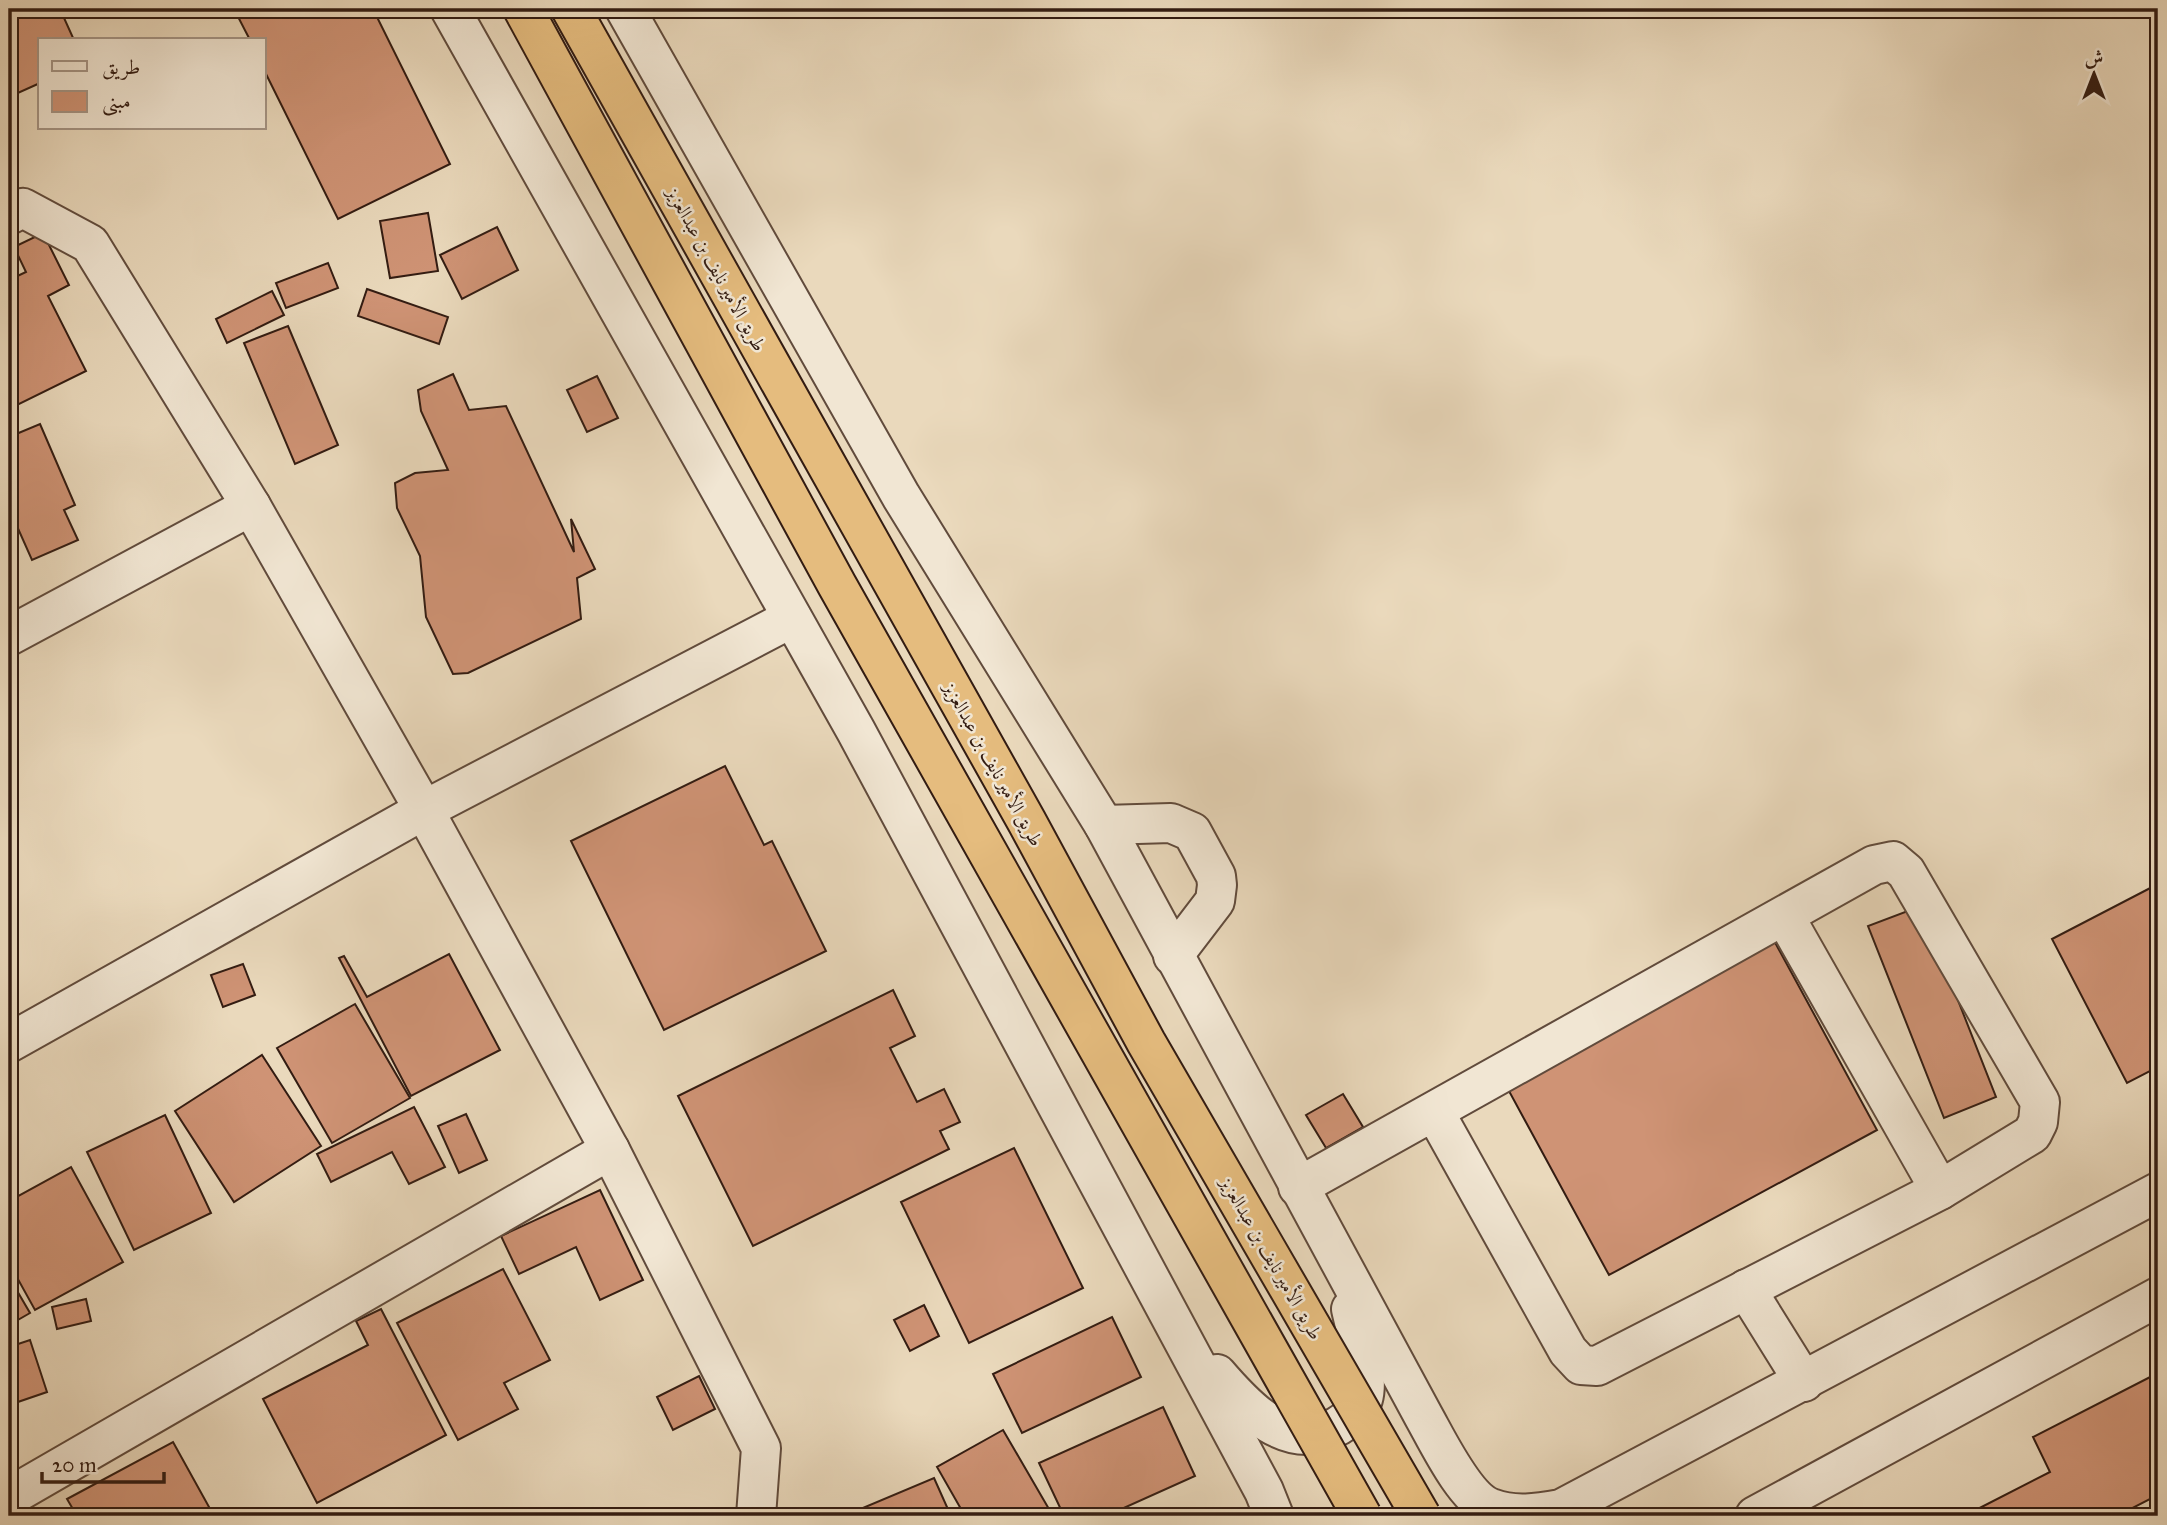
<svg xmlns="http://www.w3.org/2000/svg" width="2167" height="1525" font-family="'IM FELL Great Primer',Amiri,serif">
<style>
.building{fill:#cf9375;stroke:#331c12;stroke-width:2}
.lines{fill:none;stroke-linecap:round;stroke-linejoin:round}
.minor-casing{stroke:#614b3c;stroke-width:42}
.minor{stroke:#f1e6d3;stroke-width:38}
.major-bridge-casing{stroke:#331c12;stroke-width:42;stroke-linecap:butt}
.major-bridge{stroke:#e5bc7e;stroke-width:38}
.labels{text-anchor:middle;stroke-width:5;stroke-linejoin:round;paint-order:stroke}
.street-label{font-size:19px;fill:#331c12;stroke:#f1e6d3}
</style>
<rect width="100%" height="100%" fill="#ead9bc"/>
<filter id="stains"><feTurbulence type="fractalNoise" baseFrequency=".00286" numOctaves="4"/><feColorMatrix values="0 0 0 0 .2 0 0 0 0 .09 0 0 0 0 .02 0 0 0 .5 -.17"/></filter>
<radialGradient id="worn" r=".72"><stop offset=".6" stop-color="#630" stop-opacity="0"/><stop offset="1" stop-color="#630" stop-opacity=".3"/></radialGradient>
<g class="building">
<polygon points="9,9 60,9 74,40 40,40 40,83 9,97"/>
<polygon points="234,9 373,9 450,164 338,219 264,70 264,40 250,40"/>
<polygon points="428,213 438,271 390,278 380,221"/>
<polygon points="497,227 518,270 462,299 440,255"/>
<polygon points="43,233 69,285 48,296 86,371 9,409 9,280 26,272 14,247"/>
<polygon points="328,263 338,288 286,308 276,283"/>
<polygon points="367,289 448,317 439,344 358,316"/>
<polygon points="272,291 284,315 227,343 216,319"/>
<polygon points="288,326 338,445 295,464 244,343"/>
<polygon points="453,374 469,410 506,406 574,552 571,519 595,569 577,578 581,619 468,673 453,674 426,617 420,556 397,508 395,483 415,473 448,470 421,411 418,390"/>
<polygon points="597,376 618,418 587,432 567,390"/>
<polygon points="40,424 75,505 64,510 78,540 32,560 16,524 9,528 9,437"/>
<polygon points="725,766 764,845 772,841 826,951 664,1030 571,841"/>
<polygon points="2158,884 2158,961 2155,963 2158,969 2158,1067 2127,1083 2052,939"/>
<polygon points="1921,906 1996,1097 1944,1118 1868,926"/>
<polygon points="1771,935 1877,1130 1609,1275 1503,1080"/>
<polygon points="449,954 500,1050 411,1096 339,958 344,956 367,997"/>
<polygon points="243,964 255,995 223,1007 211,975"/>
<polygon points="893,990 915,1036 890,1048 917,1102 944,1089 960,1122 940,1131 949,1149 753,1246 678,1096"/>
<polygon points="355,1004 410,1098 332,1143 277,1048"/>
<polygon points="262,1055 321,1146 234,1202 175,1111"/>
<polygon points="1343,1094 1363,1127 1326,1148 1306,1115"/>
<polygon points="414,1107 445,1167 409,1184 392,1152 331,1182 317,1154"/>
<polygon points="466,1114 487,1160 459,1173 438,1126"/>
<polygon points="165,1115 211,1213 134,1250 87,1152"/>
<polygon points="1014,1148 1083,1288 969,1343 901,1202"/>
<polygon points="71,1167 123,1262 35,1310 9,1263 9,1201"/>
<polygon points="600,1190 643,1280 600,1300 576,1247 519,1274 501,1236"/>
<polygon points="503,1269 550,1360 504,1383 518,1409 458,1440 397,1323"/>
<polygon points="9,1277 30,1313 9,1325"/>
<polygon points="86,1299 91,1321 57,1329 52,1307"/>
<polygon points="924,1305 939,1336 910,1351 894,1320"/>
<polygon points="381,1309 446,1435 317,1503 263,1399 368,1345 356,1321"/>
<polygon points="1112,1317 1141,1377 1022,1433 993,1374"/>
<polygon points="30,1340 47,1392 9,1405 9,1347"/>
<polygon points="2158,1373 2158,1495 2117,1516 1964,1516 2050,1472 2033,1437"/>
<polygon points="699,1376 715,1409 673,1430 657,1397"/>
<polygon points="1163,1407 1195,1476 1106,1516 1064,1516 1039,1463"/>
<polygon points="1003,1430 1053,1516 965,1516 937,1467"/>
<polygon points="173,1442 214,1516 77,1516 67,1499"/>
<polygon points="934,1478 951,1516 861,1516 858,1510"/>
</g>
<g class="lines">
<g class="minor-casing">
<g id="minor">
<polyline points="450,9 856,731 1264,1491 1274,1516"/>
<path d="M625 9 901 496 1104 825 1424 1417C1437 1440 1465 1499 1491 1508 1514 1517 1538 1513 1561 1509L2158 1192"/>
<polyline points="9,215 23,208 90,244 251,506 424,810 610,1150 761,1448 756,1516"/>
<polyline points="9,636 251,506"/>
<polyline points="1104,825 1171,823 1192,832 1216,876 1217,885 1215,901 1173,956"/>
<polyline points="1785,917 1940,1190"/>
<polyline points="9,1043 424,810 792,618"/>
<polyline points="1298,1187 1874,865 1893,861 1906,872 2040,1102 2038,1122 2032,1134 1940,1190 1597,1366 1581,1365 1568,1351 1434,1111"/>
<polyline points="1746,1289 1804,1382"/>
<path d="M1217 1374C1247 1409 1288 1454 1338 1426 1349 1419 1359 1412 1363 1399 1370 1376 1356 1332 1351 1309"/>
<polyline points="9,1497 610,1150"/>
<polyline points="1755,1516 2158,1297"/>
</g>
</g>
<use href="#minor" class="minor"/>
<g class="major-bridge-casing">
<g id="major-bridge">
<polyline points="523,9 837,585 1362,1516"/>
<polyline points="571,9 1027,822 1146,1042 1421,1516"/>
</g>
</g>
<use href="#major-bridge" class="major-bridge"/>
</g>
<g class="labels">
<g class="street-label">
<text transform="translate(717 269) rotate(61)" y="7">طريق الأمير نايف بن عبدالعزيز</text>
<text transform="translate(994 764) rotate(61)" y="7">طريق الأمير نايف بن عبدالعزيز</text>
<text transform="translate(1272 1258) rotate(60)" y="7">طريق الأمير نايف بن عبدالعزيز</text>
</g>
</g>
<rect width="2167" height="1525" fill="none" stroke="#ead9bc" stroke-width="35"/>
<rect x="10" y="10" width="2146" height="1504" fill="none" stroke="#331c12" stroke-width="3.5"/>
<rect x="18" y="18" width="2132" height="1490" fill="none" stroke="#331c12" stroke-width="2"/>
<rect x="38" y="38" width="228" height="91" fill="#f1e6d3" stroke="#a59586" stroke-width="2"/>
<rect x="52" y="61" width="35" height="10" fill="#f1e6d3" stroke="#a59586" stroke-width="2"/>
<text x="102" y="74" font-size="21" fill="#331c12">طريق</text>
<rect x="52" y="91" width="35" height="21" fill="#cf9375" stroke="#a59586" stroke-width="2"/>
<text x="102" y="108" font-size="21" fill="#331c12">مبنى</text>
<g transform="translate(2094 74)" stroke="#f1e6d3" stroke-width="5" paint-order="stroke">
<path d="M0-5L12 26L0 18L-12 26Z" fill="#331c12"/>
<text y="-10" font-size="19" font-weight="bold" text-anchor="middle" fill="#331c12">ش</text>
</g>
<path d="M42 1472v10h122v-10" fill="none" stroke="#331c12" stroke-width="3.5"/>
<text x="52" y="1472" font-size="21" fill="#331c12" stroke="#f1e6d3" stroke-width="5" paint-order="stroke">20 m</text>
<rect width="100%" height="100%" filter="url(#stains)"/>
<rect width="100%" height="100%" fill="url(#worn)"/>
</svg>
